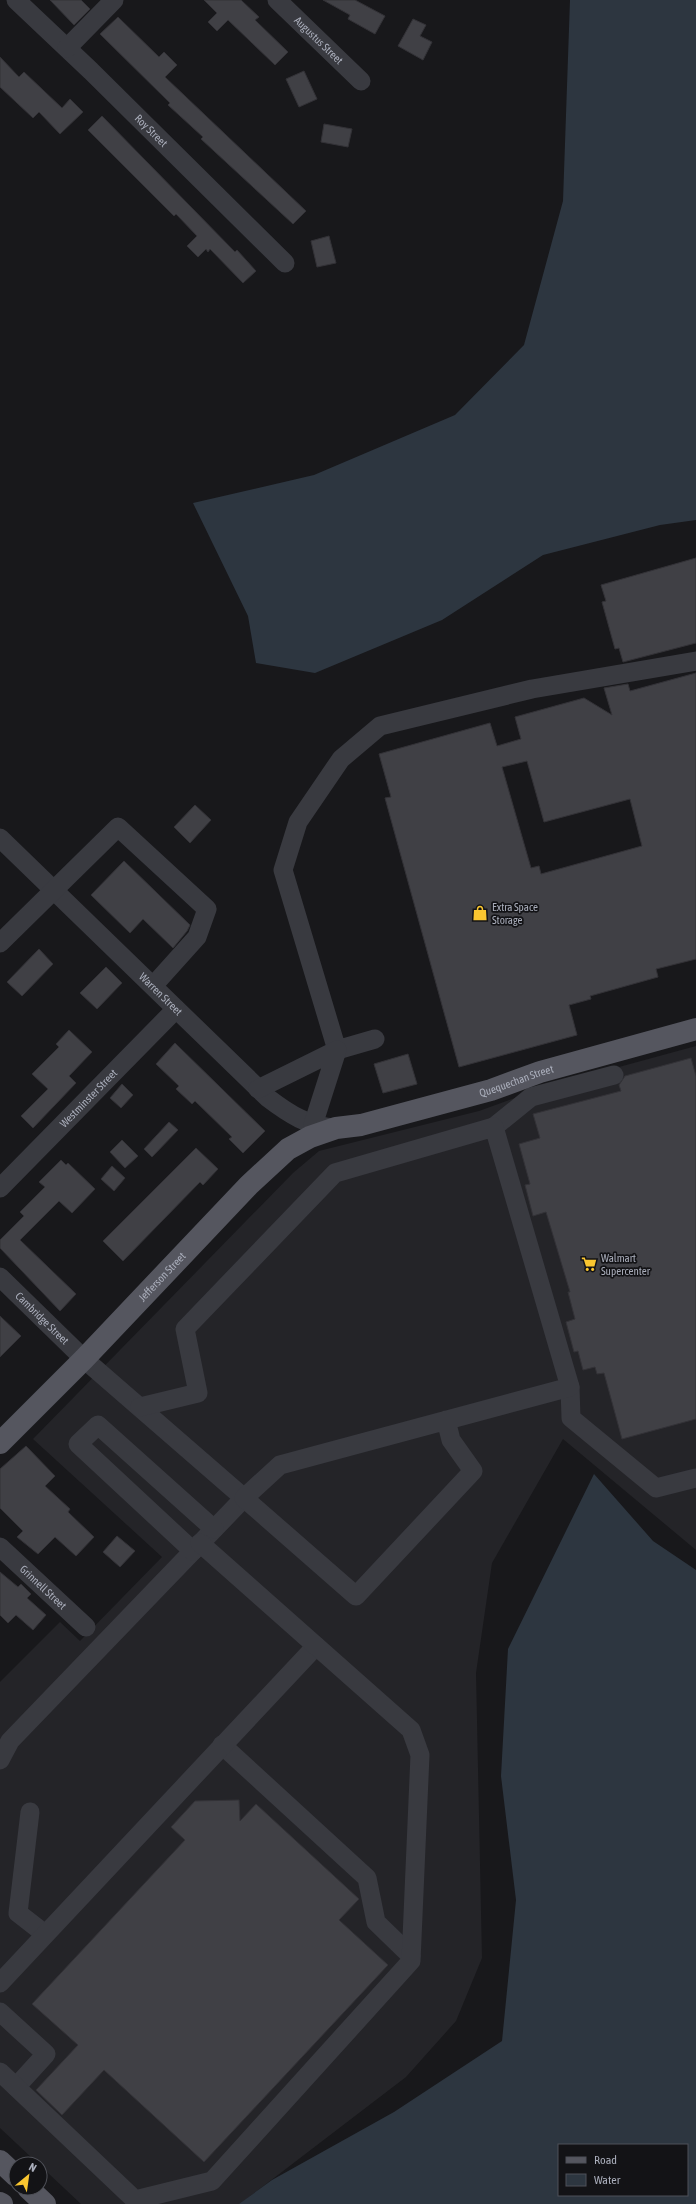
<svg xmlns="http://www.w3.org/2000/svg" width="696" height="2204" font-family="'Asap Condensed',sans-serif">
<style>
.built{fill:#242428}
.water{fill:#2d3640;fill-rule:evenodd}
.building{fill:#404045;stroke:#333237;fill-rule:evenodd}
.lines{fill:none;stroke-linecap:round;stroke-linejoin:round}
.minor{stroke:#393a40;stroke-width:19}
.major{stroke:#55565f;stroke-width:22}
.labels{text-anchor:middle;stroke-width:3.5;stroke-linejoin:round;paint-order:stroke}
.street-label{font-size:11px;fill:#aaaebb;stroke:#131316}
.poi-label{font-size:11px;fill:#aaaebb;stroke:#131316;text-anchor:start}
</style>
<rect width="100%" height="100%" fill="#18181b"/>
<polygon class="built" points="696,1046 696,1550 563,1439 492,1563 476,1673 482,1958 456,2021 406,2077 240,2204 81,2204 0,2128 0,1682 60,1622 80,1641 162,1557 33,1439 293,1173 319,1151 479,1111 542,1088"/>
<g class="water">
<polygon points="570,0 696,0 696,520 660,525 543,555 442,620 315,673 256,663 248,616 193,503 314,475 455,415 524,345 563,201"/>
<path d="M594 1474 653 1541 696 1570V2204H239L272 2180 394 2112 502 2041 516 1900 501 1776 508 1649ZM559 2145H687V2195H559Z"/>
</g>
<g class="building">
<polygon points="50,0 81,0 90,9 74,25"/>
<polygon points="204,0 241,0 259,17 255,20 288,52 275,65 228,20 217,31 208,22 217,13"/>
<polygon points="323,0 355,0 385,16 375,34 348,19 350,15"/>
<polygon points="118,17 159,57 164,52 177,65 165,77 306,211 293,224 201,139 203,137 168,105 170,103 100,34"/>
<polygon points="413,19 426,25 420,36 432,42 423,60 398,46"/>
<polygon points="0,57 19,77 24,72 62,108 70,99 83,112 60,134 39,112 33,118 0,87"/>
<polygon points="304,71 317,99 299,107 286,79"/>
<polygon points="102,116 235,252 237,250 256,271 243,283 210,249 208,252 206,249 198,257 187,246 197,236 176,214 174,216 88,130"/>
<polygon points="324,124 352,129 348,147 321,142"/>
<polygon points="329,236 336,263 317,267 311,241"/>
<polygon points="696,558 696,643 623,662 619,648 615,649 602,602 606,601 601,585"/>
<path d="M696 673V959L656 969 658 977 590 996 591 999 569 1005 577 1035 459 1067 385 798 391 797 379 754 490 723 497 746 521 739 515 717 584 698 612 715 604 688 628 684 630 691ZM527 761 544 822 630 799 642 846 541 874 539 866 531 868 502 767Z"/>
<polygon points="195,805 211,820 190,843 174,827"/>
<polygon points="124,861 190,925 187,931 173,948 143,919 130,933 91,895"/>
<polygon points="39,949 53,964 22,996 7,982"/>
<polygon points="106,967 122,983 97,1009 80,993"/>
<polygon points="69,1030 92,1052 69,1076 76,1083 33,1128 21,1116 48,1089 32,1074 59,1047 56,1044"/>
<polygon points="175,1043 265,1131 243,1153 229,1139 232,1137 195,1101 192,1104 176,1089 179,1086 156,1064"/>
<polygon points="408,1054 417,1084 383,1093 374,1064"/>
<polygon points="691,1058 696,1076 696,1419 622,1439 604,1373 597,1374 595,1367 583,1370 578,1351 574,1352 566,1322 575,1319 568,1292 570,1292 546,1212 533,1216 525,1185 530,1184 519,1144 540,1138 533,1114 621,1091 619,1085 625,1076"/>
<polygon points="122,1084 133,1095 121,1108 110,1098"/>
<polygon points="169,1122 178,1130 152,1157 144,1149"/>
<polygon points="122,1140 138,1156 125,1168 110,1152"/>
<polygon points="196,1148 218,1169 203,1185 200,1182 123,1261 103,1241"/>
<polygon points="61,1160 66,1165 68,1163 95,1189 72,1213 59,1201 20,1240 76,1294 60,1311 0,1248 0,1240 24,1216 20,1212 45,1187 39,1182"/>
<polygon points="112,1166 125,1178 114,1191 101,1179"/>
<polygon points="0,1316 21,1336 0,1357"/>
<polygon points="26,1446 55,1476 45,1486 70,1509 68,1512 94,1537 76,1556 55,1537 38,1554 17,1537 23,1531 0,1508 0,1469"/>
<polygon points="117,1536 135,1551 120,1567 103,1552"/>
<polygon points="0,1572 18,1587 21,1584 31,1594 27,1598 46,1615 33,1630 16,1615 8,1623 0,1615"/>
<polygon points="239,1800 240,1821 256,1804 359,1899 339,1920 388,1965 204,2162 104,2070 62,2115 36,2090 78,2045 32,2004 185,1840 171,1827 195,1801"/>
</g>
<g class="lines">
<g class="minor">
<path id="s1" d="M16 0 91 71 285 263"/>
<path id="s2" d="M277 0 361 81"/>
<polyline points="67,48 114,0"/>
<path id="s3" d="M0 838 268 1098C289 1114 309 1127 336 1128"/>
<polyline points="0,943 118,827 207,909 197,937 153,986"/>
<polyline points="375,1039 337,1050 283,870 298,822 341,759 380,726 532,689 696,661"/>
<polyline points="258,1089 337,1050 313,1125"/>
<polyline points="494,1127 531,1097 614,1075"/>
<path id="s4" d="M0 1188 176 1009"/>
<path id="s5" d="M0 1277 84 1359 244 1498 10 1741 0 1760"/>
<polyline points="570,1387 571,1418 656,1488 696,1478"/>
<polyline points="140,1407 198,1393 185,1329 335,1173 494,1127 570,1387 280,1465 244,1498 356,1596 473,1471 451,1440 446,1420"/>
<path id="s6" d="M0 1547 86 1627"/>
<polyline points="193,1551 78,1444 98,1425 214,1529"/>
<polyline points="222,1745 367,1878 376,1922 411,1956"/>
<polyline points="30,1812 18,1913 45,1934"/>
<polyline points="0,1983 316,1646"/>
<polyline points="0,2012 46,2054 16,2087"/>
<polyline points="0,2072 135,2200 212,2181 411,1961 420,1755 411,1730 200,1543"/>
</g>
<g class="major">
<path id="s7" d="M0 1443 84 1359 249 1185 288 1149 310 1137 336 1128 361 1125 491 1090 540 1072 696 1029"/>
<polyline points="0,2161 16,2176"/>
<polyline points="28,2188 45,2204"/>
<polyline points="0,2203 2,2204"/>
</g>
</g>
<defs>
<g id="shop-bare" transform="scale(1.2)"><path d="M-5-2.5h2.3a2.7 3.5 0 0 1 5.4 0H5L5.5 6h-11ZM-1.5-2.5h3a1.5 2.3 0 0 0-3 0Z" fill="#fac630" stroke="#131316" stroke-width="2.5" paint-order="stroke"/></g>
<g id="supermarket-bare" transform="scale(1.2)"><path d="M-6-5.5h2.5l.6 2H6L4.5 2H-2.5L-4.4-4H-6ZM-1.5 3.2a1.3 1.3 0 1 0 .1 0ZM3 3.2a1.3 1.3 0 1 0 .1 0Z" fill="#fac630" stroke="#131316" stroke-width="2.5" paint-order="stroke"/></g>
</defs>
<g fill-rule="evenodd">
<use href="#shop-bare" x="480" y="913"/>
<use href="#supermarket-bare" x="589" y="1264"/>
</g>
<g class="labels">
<g class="street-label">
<text dy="4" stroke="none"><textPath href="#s2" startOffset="58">Augustus Street</textPath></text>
<text dy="4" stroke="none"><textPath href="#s1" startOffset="188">Roy Street</textPath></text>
<text dy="4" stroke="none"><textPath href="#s3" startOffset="224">Warren Street</textPath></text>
<text dy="4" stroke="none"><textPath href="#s7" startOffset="651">Quequechan Street</textPath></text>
<text dy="4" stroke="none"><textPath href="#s4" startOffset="126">Westminster Street</textPath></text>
<text dy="4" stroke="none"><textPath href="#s7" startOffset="232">Jefferson Street</textPath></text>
<text dy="4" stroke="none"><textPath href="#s5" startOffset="59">Cambridge Street</textPath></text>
<text dy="4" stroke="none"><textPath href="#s6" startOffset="59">Grinnell Street</textPath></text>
</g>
<g class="poi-label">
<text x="492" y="911">Extra Space<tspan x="492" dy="13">Storage</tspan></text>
<text x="601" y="1262">Walmart<tspan x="601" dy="13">Supercenter</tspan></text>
</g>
</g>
<rect x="558" y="2144" width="130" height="52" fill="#131316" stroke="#4f5158"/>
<rect x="566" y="2157" width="20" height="6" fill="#55565f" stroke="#4f5158"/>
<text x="594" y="2164" font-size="12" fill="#aaaebb">Road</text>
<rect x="566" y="2174" width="20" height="12" fill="#2d3640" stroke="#4f5158"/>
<text x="594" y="2184" font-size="12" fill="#aaaebb">Water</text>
<g transform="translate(28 2176) rotate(29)"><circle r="19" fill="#131316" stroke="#4f5158"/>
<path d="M0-3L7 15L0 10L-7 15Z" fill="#fac630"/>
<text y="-6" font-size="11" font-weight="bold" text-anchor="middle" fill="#aaaebb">N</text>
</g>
</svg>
